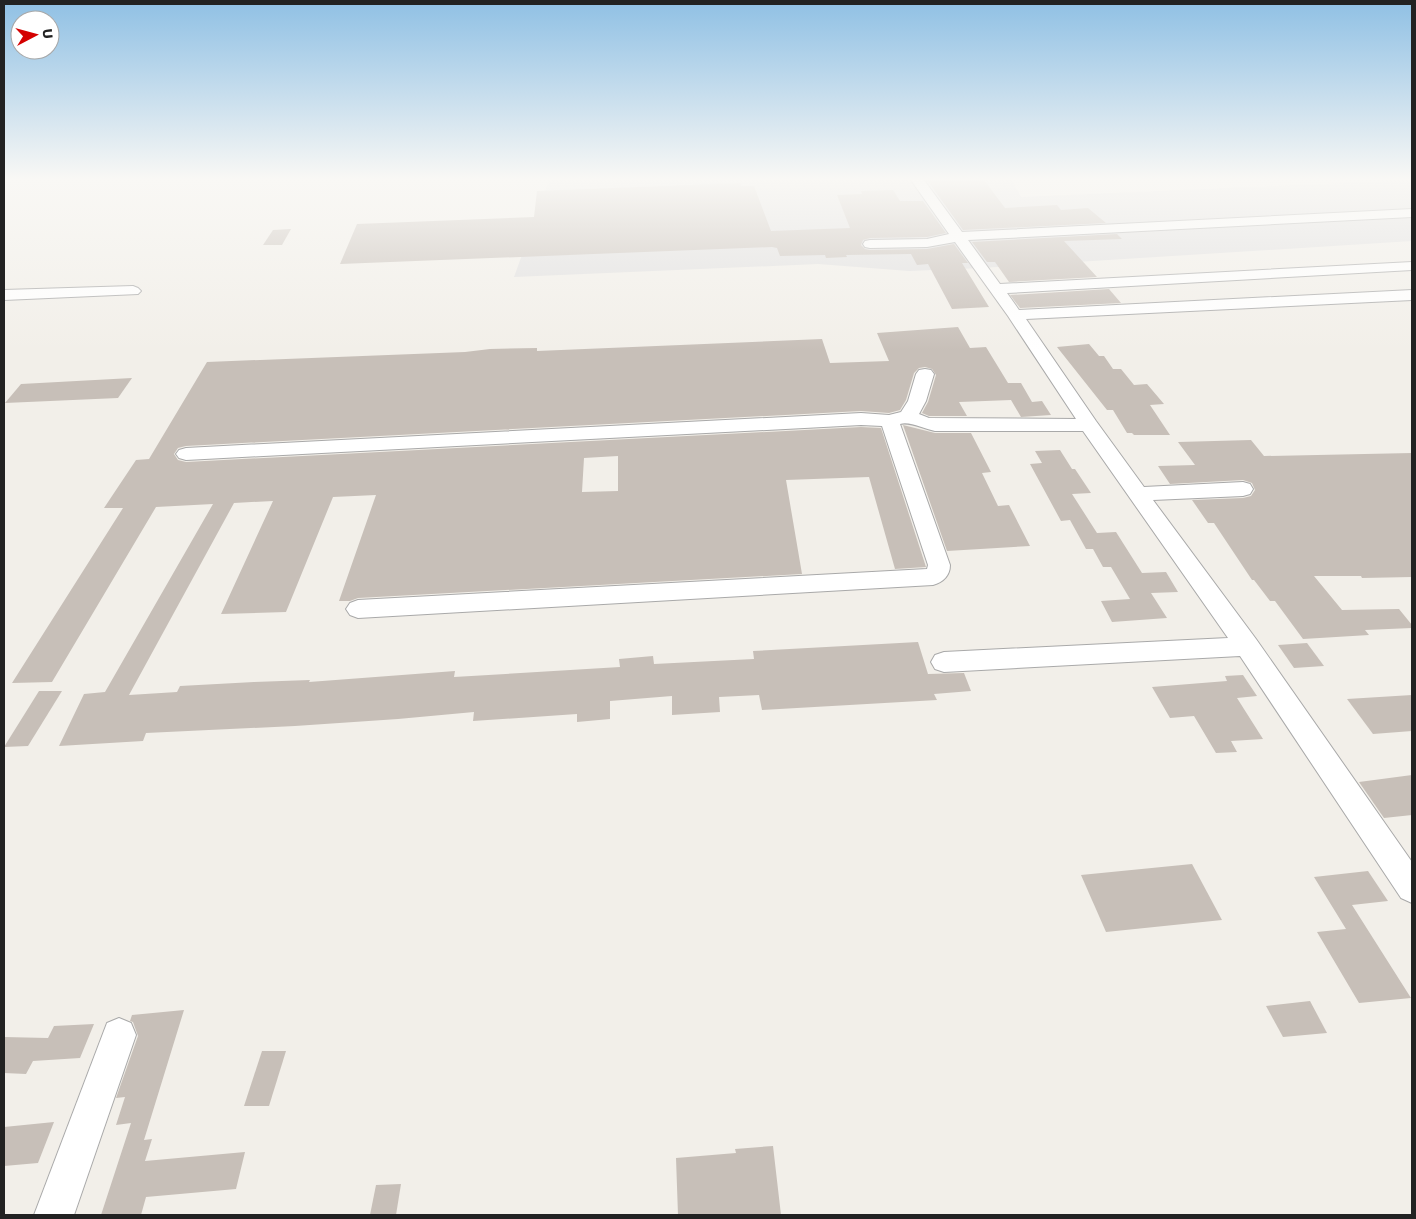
<svg xmlns="http://www.w3.org/2000/svg" width="1416" height="1219" font-family="'Work Sans',sans-serif">
<style>
.residential{fill:#e0dfdf}
.building{fill:#c7bfb8;fill-rule:evenodd}
.lines{fill:none;stroke-linecap:round;stroke-linejoin:round}
.minor-casing{stroke:#a9a9a9;stroke-width:2}
.minor{fill:#fff;fill-rule:evenodd}
</style>
<rect width="100%" height="100%" fill="#f2efe9"/>
<polygon class="residential" points="549,180 1012,180 1021,197 1412,180 1412,241 981,268 909,271 818,264 514,277"/>
<g class="building">
<polygon points="927,180 984,180 1005,208 1057,205 1061,210 1088,208 1106,223 963,230"/>
<polygon points="740,183 741,186 754,186 771,231 850,228 837,195 862,194 861,191 893,190 900,201 923,201 946,233 927,237 870,238 863,240 861,245 865,249 870,250 927,249 954,244 968,263 962,263 989,307 952,309 928,264 917,265 911,254 846,255 847,257 826,258 825,255 780,256 777,248 772,247 340,264 357,224 534,217 537,191"/>
<polygon points="291,229 282,245 263,245 273,230"/>
<polygon points="1117,234 1122,239 1064,241 1097,277 1009,282 995,262 987,262 972,242"/>
<polygon points="1109,289 1121,303 1020,308 1010,295"/>
<path d="M958 327 970 348 986 347 1008 383H1021L1032 402 1042 401 1051 415 1021 417 1011 400 959 402 967 416H929L922 413 928 402 936 375 932 369 925 367 919 368 914 373 906 400 900 410 889 413 861 411 186 446 178 448 174 454 178 460 186 462 861 427 881 428 926 567 895 569 869 477 786 480 802 574 358 598 350 601H339L376 495 333 497 286 612 221 614 273 501 234 503 129 695 177 692 180 686 254 682 310 680 309 682 455 671 454 677 620 667 619 659 653 656 654 664 754 659 753 651 918 642 928 674 964 673 971 691 934 694 937 700 762 710 759 695 719 697 720 712 672 715V696L610 701V719L577 722V714L473 721 474 712 398 719 295 726 146 733 143 741 59 746 84 694 105 692 213 504 156 507 52 682 12 683 123 508H104L136 460 149 459 207 362 465 352 490 349 537 348V351L822 339 830 363 889 361 877 333ZM618 456V491L582 492 584 458Z"/>
<polygon points="1089,344 1099,356 1104,356 1113,369 1121,369 1134,385 1147,384 1164,404 1150,405 1170,435 1134,435 1132,433 1127,433 1113,410 1107,410 1057,347"/>
<polygon points="132,378 118,398 5,403 21,384"/>
<polygon points="903,425 935,433 971,433 991,472 982,473 998,506 1009,505 1030,546 947,551"/>
<polygon points="1251,440 1264,456 1412,453 1412,577 1362,578 1361,576 1314,576 1342,610 1399,609 1412,625 1412,628 1365,630 1369,635 1303,639 1275,601 1270,601 1254,580 1252,580 1214,523 1208,523 1192,500 1243,498 1251,496 1255,490 1252,483 1243,480 1170,484 1158,466 1195,465 1178,442"/>
<polygon points="1060,450 1072,469 1075,469 1091,493 1072,494 1097,533 1116,532 1142,573 1166,572 1178,592 1151,593 1167,618 1112,622 1101,601 1130,599 1111,567 1103,567 1093,549 1086,549 1070,520 1061,521 1030,464 1042,463 1035,451"/>
<polygon points="1307,643 1324,666 1294,668 1278,645"/>
<polygon points="1243,675 1257,696 1237,698 1263,739 1231,741 1237,752 1216,753 1194,716 1170,718 1152,687 1227,681 1225,676"/>
<polygon points="39,691 62,691 28,746 4,747"/>
<polygon points="1412,695 1412,731 1373,734 1347,699"/>
<polygon points="1412,775 1412,815 1384,818 1359,782"/>
<polygon points="1192,864 1222,920 1106,932 1081,875"/>
<polygon points="1368,871 1388,901 1352,905 1411,998 1359,1003 1317,932 1346,929 1314,877"/>
<polygon points="1310,1001 1327,1033 1283,1037 1266,1006"/>
<polygon points="184,1010 144,1140 152,1139 145,1161 245,1152 236,1189 146,1197 141,1215 101,1215 131,1123 116,1125 125,1097 116,1098 138,1036 133,1022 130,1021 132,1015"/>
<polygon points="94,1024 80,1058 33,1061 26,1074 4,1073 4,1037 48,1038 54,1026"/>
<polygon points="262,1051 286,1051 269,1106 244,1106"/>
<polygon points="54,1122 38,1163 4,1166 4,1127"/>
<polygon points="773,1146 781,1215 678,1215 676,1158 736,1153 735,1149"/>
<polygon points="401,1184 396,1215 370,1215 376,1185"/>
</g>
<g class="lines">
<g class="minor-casing">
<g id="minor">
<path d="M911 180H924L962 232 1412 209V217L968 240 1000 284 1412 262V270L1007 293 1019 310 1412 290V300L1026 319 1096 421 1144 487 1243 482 1250 484 1253 489 1250 494 1243 496 1153 500 1256 639 1412 862V903L1401 898 1240 656 944 672 935 669 931 662 935 655 944 652 1228 638 1083 431H935C924 429 910 421 900 424L950 565C950 576 943 582 933 585L358 618 350 615 346 609 350 603 358 600 927 569 928 565 882 426 861 425 186 460 179 458 176 454 179 450 186 448 861 413 889 415 901 412 908 401 916 374 919 370 925 369 931 370 934 374 926 401 919 414 929 418 1076 419 1008 316 955 242 927 247 870 248 865 247 863 244 865 241 870 240 927 239 949 234Z"/>
<polygon points="133,286 138,288 141,291 138,294 4,300 4,290"/>
<polygon points="119,1018 131,1023 136,1035 74,1215 34,1215 107,1023"/>
</g>
</g>
<use href="#minor" class="minor"/>
</g>
<linearGradient id="sky" x2="0" y2="1"><stop stop-color="#8fc0e4"/><stop offset="0.51" stop-color="#f9f8f5"/><stop offset="1" stop-color="#f9f8f5" stop-opacity="0"/></linearGradient>
<rect width="1416" height="351" fill="url(#sky)"/>
<rect width="1416" height="1219" fill="none" stroke="#222222" stroke-width="10"/>
<g transform="translate(35 35) rotate(84)"><circle r="24" fill="#ffffff" stroke="#a7a7a7"/>
<path d="M0-4L9 19L0 12L-9 19Z" fill="#d40000"/>
<text y="-8" font-size="14" font-weight="bold" text-anchor="middle" fill="#222222">U</text>
</g>
</svg>
